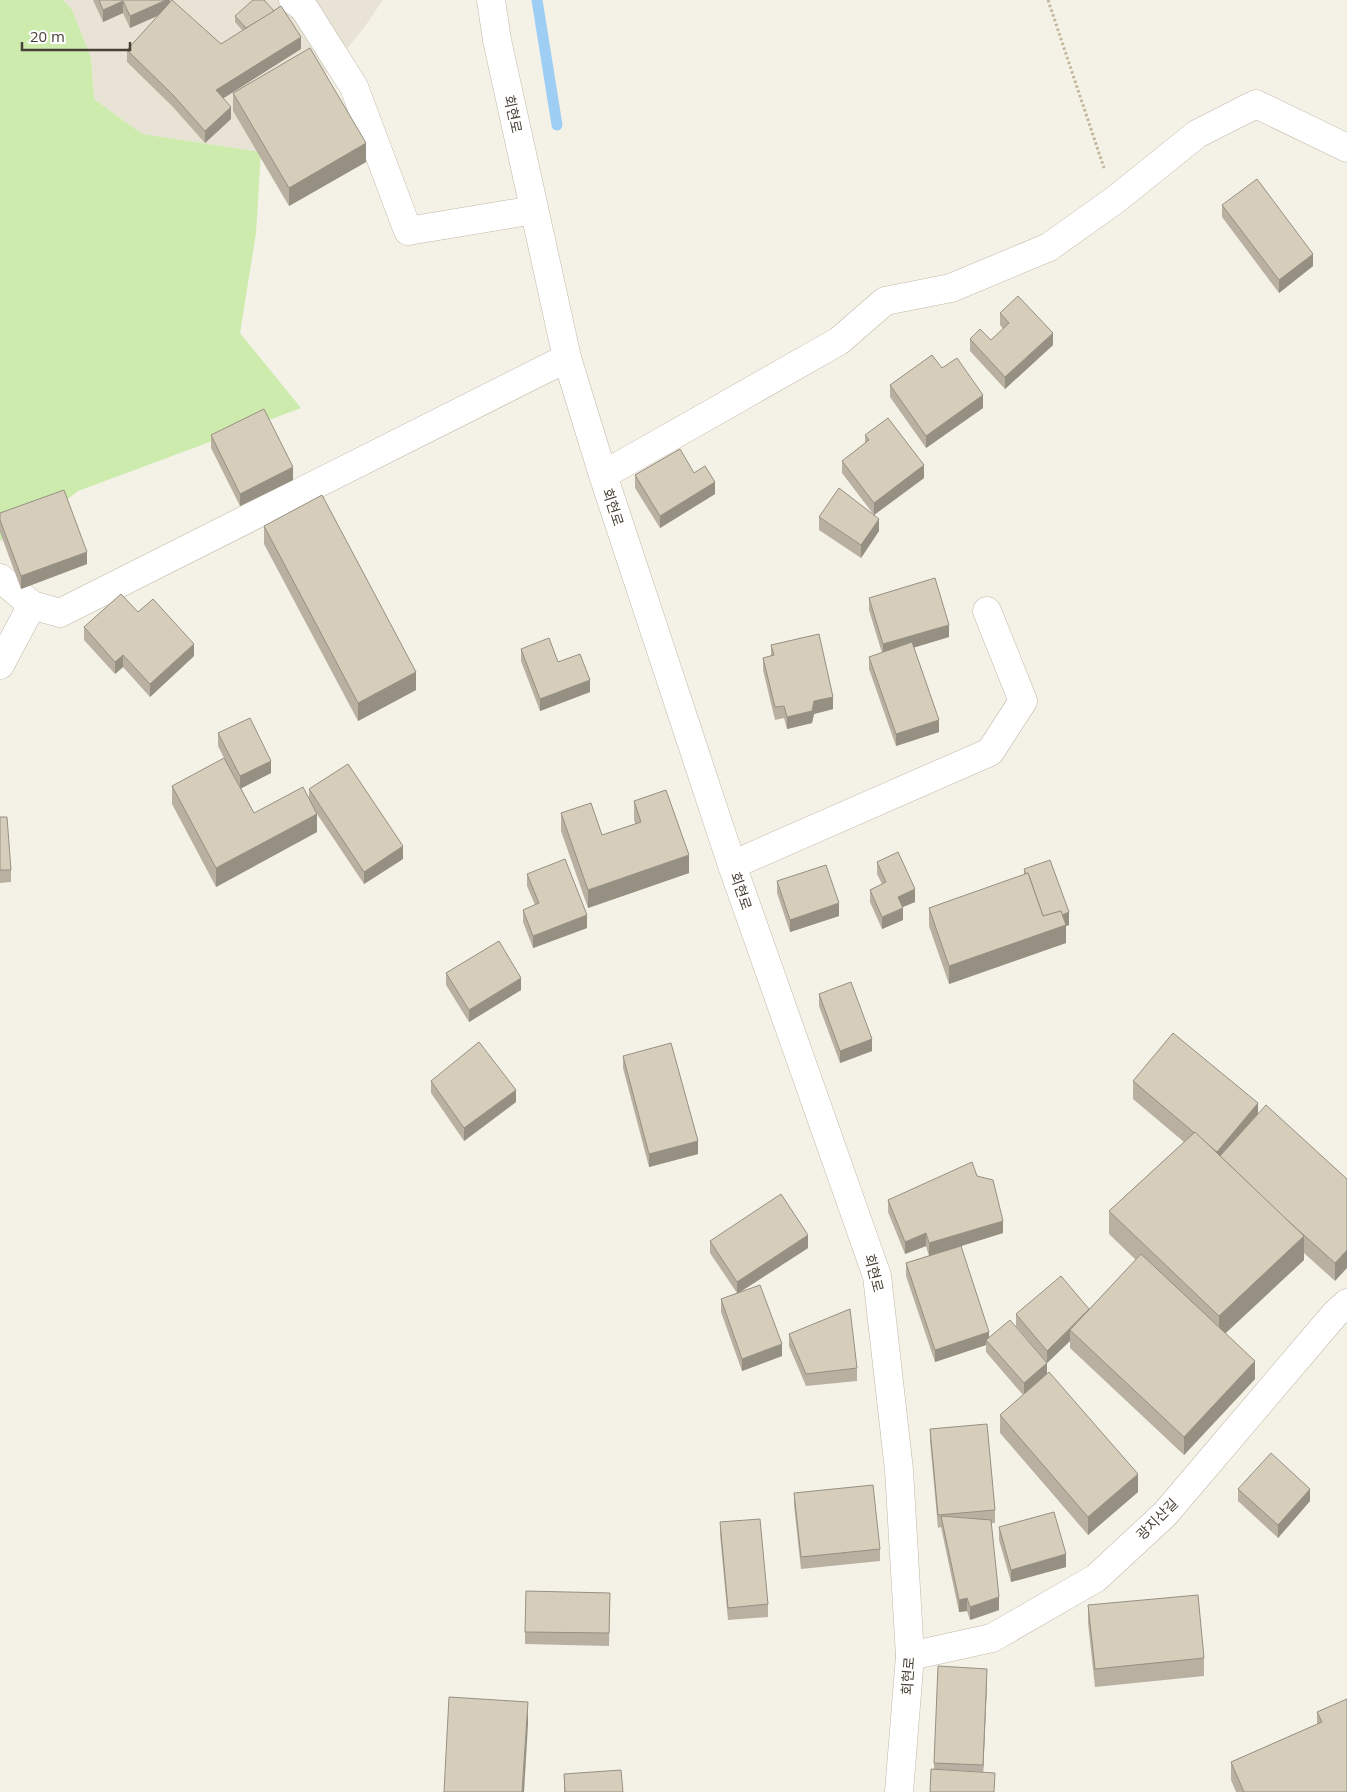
<svg xmlns="http://www.w3.org/2000/svg" width="1347" height="1792" font-family="'Open Sans','Noto Sans KR',sans-serif">
<style>
.residential{fill:#e8e3d4}
.green{fill:#ccebad}
.lines{fill:none;stroke-linecap:round;stroke-linejoin:round}
.stream{stroke:#9fcef4;stroke-width:11}
.minor-casing{stroke:#c0b9a9;stroke-width:29}
.path{stroke:#c3b699;stroke-width:3;stroke-dasharray:2.5 2.5;stroke-linecap:butt}
.minor{stroke:#fff;stroke-width:28}
.wall{fill:#b9b0a1}
.shaded-wall{fill:#969083}
.building{fill:#d7cdbb;stroke:#969083}
.labels{text-anchor:middle;stroke-width:5;stroke-linejoin:round;paint-order:stroke}
.street-label{font-size:14px;fill:#484135;stroke:#fff}
</style>
<rect width="100%" height="100%" fill="#f4f1e7"/>
<polygon class="residential" points="63,0 383,0 363,29 261,152 142,134 94,99 91,58 72,10"/>
<polygon class="green" points="0,0 63,0 72,10 91,58 94,99 142,134 261,152 256,233 240,333 301,408 78,491 64,502 0,541"/>
<g class="lines">
<polyline class="stream" points="537,0 557,125"/>
<g class="minor-casing">
<g id="minor">
<polyline points="293,0 304,8 354,87 408,231 534,210"/>
<polyline points="491,0 497,40 567,358 603,475 732,865 877,1276 899,1470 910,1656 899,1792"/>
<polyline points="603,475 839,341 885,301 951,288 1049,247 1115,200 1197,134 1256,104 1347,148"/>
<polyline points="0,578 32,605 60,613 567,358"/>
<polyline points="0,665 32,605"/>
<polyline points="732,865 990,752 1023,701 987,611"/>
<polyline points="910,1656 992,1638 1096,1578 1165,1514 1335,1314 1347,1303"/>
</g>
</g>
<polyline class="path" points="1048,0 1104,168"/>
<use href="#minor" class="minor"/>
</g>
<g class="wall">
<polygon points="93,0 170,0 170,3 221,44 243,31 235,22 235,16 301,49 223,98 231,119 205,143 173,107 127,62 127,50 158,16 130,28 123,13 103,22"/>
<polygon points="233,93 366,162 289,206 233,111"/>
<polygon points="1222,205 1313,266 1279,293 1222,217"/>
<polygon points="1000,313 1053,345 1005,389 970,351 970,339 991,340 1003,329 1000,325"/>
<polygon points="942,368 983,408 926,448 890,397 890,385"/>
<polygon points="211,435 293,480 240,506 211,448"/>
<polygon points="865,435 924,478 874,515 842,473 842,461 865,443"/>
<polygon points="694,473 715,494 660,528 635,488 635,475"/>
<polygon points="0,513 87,564 21,589 0,532"/>
<polygon points="819,517 879,531 861,558 819,530"/>
<polygon points="264,526 416,690 358,721 264,544"/>
<polygon points="869,598 949,637 914,647 939,732 896,746 869,669 869,657 882,653 869,610"/>
<polygon points="138,612 194,656 150,697 123,667 115,674 84,640 84,627"/>
<polygon points="771,645 833,709 814,714 812,723 787,729 784,718 775,720 763,670 763,658 771,656"/>
<polygon points="521,649 590,692 540,711 521,661"/>
<polygon points="218,733 271,773 241,788 254,813 309,798 309,789 403,859 364,884 317,814 317,832 216,887 172,804 172,786 226,762 218,746"/>
<polygon points="634,801 689,873 588,908 561,831 561,813 602,835 635,824 634,819"/>
<polygon points="0,817 11,870 11,882 0,883"/>
<polygon points="877,862 915,902 902,907 903,920 882,929 870,902 870,890 882,884 877,874"/>
<polygon points="1024,869 1069,925 1066,926 1066,943 949,984 929,926 929,908 1024,875"/>
<polygon points="527,874 587,928 533,948 523,922 523,910 535,905 527,886"/>
<polygon points="777,881 839,916 790,932 777,893"/>
<polygon points="446,973 521,990 469,1022 446,985"/>
<polygon points="819,994 872,1051 840,1063 819,1006"/>
<polygon points="623,1056 698,1154 649,1167 623,1068"/>
<polygon points="431,1081 516,1102 464,1141 431,1093"/>
<polygon points="1133,1081 1258,1114 1347,1179 1335,1281 1304,1253 1304,1260 1226,1333 1255,1379 1184,1455 1070,1348 1070,1341 1047,1363 1047,1374 1138,1492 1088,1535 1000,1433 1000,1415 1023,1395 986,1352 986,1345 935,1362 906,1276 906,1263 949,1249 929,1256 926,1246 905,1254 888,1212 888,1200 977,1176 1003,1233 961,1246 989,1337 1046,1362 1016,1326 1016,1314 1089,1309 1136,1260 1109,1234 1109,1211 1184,1142 1133,1099"/>
<polygon points="710,1241 808,1248 740,1292 782,1356 742,1371 721,1312 721,1299 737,1293 710,1253"/>
<polygon points="789,1334 857,1368 857,1381 806,1386 789,1346"/>
<polygon points="930,1429 995,1510 995,1523 991,1523 999,1610 970,1620 967,1611 959,1612 941,1527 938,1528 930,1441"/>
<polygon points="1238,1489 1310,1501 1278,1538 1238,1501"/>
<polygon points="794,1493 880,1549 880,1561 801,1569 794,1505"/>
<polygon points="720,1522 768,1604 768,1617 728,1620 720,1535"/>
<polygon points="999,1527 1066,1567 1011,1582 999,1540"/>
<polygon points="610,1593 609,1646 525,1644 525,1632"/>
<polygon points="1088,1605 1204,1658 1204,1676 1095,1687 1088,1623"/>
<polygon points="987,1681 983,1772 934,1769 934,1763"/>
<polygon points="1347,1699 1347,1792 1236,1792 1231,1780 1231,1762 1317,1724 1317,1712"/>
<polygon points="564,1774 623,1792 564,1792"/>
</g>
<g class="shaded-wall">
<polygon points="166,0 170,0 170,10 130,28 130,16"/>
<polygon points="123,1 123,13 103,22 103,10"/>
<polygon points="301,37 301,49 216,103 216,90"/>
<polygon points="231,107 231,119 205,143 205,131"/>
<polygon points="366,143 366,162 289,206 289,188"/>
<polygon points="1313,254 1313,266 1279,293 1279,280"/>
<polygon points="1053,333 1053,345 1005,389 1005,377"/>
<polygon points="983,395 983,408 926,448 926,436"/>
<polygon points="924,465 924,478 874,515 874,503"/>
<polygon points="293,467 293,480 240,506 240,494"/>
<polygon points="715,482 715,494 660,528 660,516"/>
<polygon points="879,519 879,531 861,558 861,545"/>
<polygon points="87,552 87,564 21,589 21,576"/>
<polygon points="949,625 949,637 883,657 883,644"/>
<polygon points="194,644 194,656 150,697 150,684"/>
<polygon points="123,655 123,667 115,674 115,662"/>
<polygon points="416,672 416,690 358,721 358,703"/>
<polygon points="590,680 590,692 540,711 540,699"/>
<polygon points="833,697 833,709 814,714 812,723 787,729 787,717 814,701"/>
<polygon points="939,720 939,732 896,746 896,734"/>
<polygon points="271,761 271,773 240,789 240,776"/>
<polygon points="317,814 317,832 216,887 216,868"/>
<polygon points="403,846 403,859 364,884 364,872"/>
<polygon points="689,855 689,873 588,908 588,890"/>
<polygon points="915,889 915,902 898,909 898,897"/>
<polygon points="839,903 839,916 790,932 790,920"/>
<polygon points="903,908 903,920 882,929 882,917"/>
<polygon points="1069,912 1069,925 1066,926 1066,943 949,984 949,966 1043,922"/>
<polygon points="587,915 587,928 533,948 533,936"/>
<polygon points="521,978 521,990 469,1022 469,1010"/>
<polygon points="872,1039 872,1051 840,1063 840,1051"/>
<polygon points="516,1090 516,1102 464,1141 464,1128"/>
<polygon points="1258,1103 1258,1121 1217,1170 1217,1152"/>
<polygon points="698,1141 698,1154 649,1167 649,1154"/>
<polygon points="1003,1221 1003,1233 929,1256 929,1243"/>
<polygon points="926,1233 926,1246 905,1254 905,1242"/>
<polygon points="808,1235 808,1248 737,1294 737,1282"/>
<polygon points="1304,1236 1304,1260 1219,1339 1219,1316"/>
<polygon points="1347,1250 1347,1268 1335,1281 1335,1263"/>
<polygon points="1090,1310 1070,1330 1070,1341 1047,1363 1047,1351"/>
<polygon points="989,1332 989,1343 986,1340 986,1345 935,1362 935,1350"/>
<polygon points="782,1344 782,1356 742,1371 742,1359"/>
<polygon points="1255,1361 1255,1379 1184,1455 1184,1437"/>
<polygon points="1047,1363 1047,1375 1024,1396 1024,1383"/>
<polygon points="1138,1474 1138,1492 1088,1535 1088,1517"/>
<polygon points="1310,1489 1310,1501 1278,1538 1278,1525"/>
<polygon points="1066,1554 1066,1567 1011,1582 1011,1570"/>
<polygon points="999,1597 999,1610 970,1620 970,1607"/>
<polygon points="967,1598 967,1611 959,1612 959,1600"/>
<polygon points="987,1669 987,1681 983,1777 983,1765"/>
<polygon points="528,1702 528,1725 524,1792 522,1792"/>
</g>
<g class="building">
<polygon points="99,0 166,0 130,16 123,1 103,10"/>
<polygon points="172,0 221,44 281,6 301,37 216,90 231,107 205,131 173,95 127,50"/>
<polygon points="253,0 264,0 274,11 246,28 235,16"/>
<polygon points="310,48 366,143 289,188 233,93"/>
<polygon points="1257,179 1313,254 1279,280 1222,205"/>
<polygon points="1018,296 1053,333 1005,377 970,339 980,329 991,340 1009,323 1000,313"/>
<polygon points="932,355 942,368 957,358 983,395 926,436 890,385"/>
<polygon points="264,409 293,467 240,494 211,435"/>
<polygon points="888,418 924,465 874,503 842,461 869,440 865,435"/>
<polygon points="680,449 694,473 705,466 715,482 660,516 635,475"/>
<polygon points="839,488 879,519 861,545 819,517"/>
<polygon points="64,490 87,552 21,576 0,520 0,513"/>
<polygon points="322,495 416,672 358,703 264,526"/>
<polygon points="935,578 949,625 883,644 869,598"/>
<polygon points="121,594 138,612 153,599 194,644 150,684 123,655 115,662 84,627"/>
<polygon points="819,634 833,697 814,701 812,711 787,717 784,706 775,707 763,658 774,655 771,645"/>
<polygon points="549,638 558,662 580,654 590,680 540,699 521,649"/>
<polygon points="912,642 939,720 896,734 869,657"/>
<polygon points="250,718 271,761 240,776 218,733"/>
<polygon points="224,758 254,813 303,787 317,814 216,868 172,786"/>
<polygon points="348,764 403,846 364,872 309,789"/>
<polygon points="666,790 689,855 588,890 561,813 591,803 602,835 641,822 634,801"/>
<polygon points="0,817 7,817 11,870 0,870"/>
<polygon points="898,852 915,889 898,897 903,908 882,917 870,890 886,882 877,862"/>
<polygon points="565,859 587,915 533,936 523,910 539,903 527,874"/>
<polygon points="1050,860 1069,912 1062,915 1061,911 1043,916 1028,873 1026,874 1024,869"/>
<polygon points="826,865 839,903 790,920 777,881"/>
<polygon points="1028,873 1043,916 1061,911 1066,925 949,966 929,908"/>
<polygon points="499,941 521,978 469,1010 446,973"/>
<polygon points="851,982 872,1039 840,1051 819,994"/>
<polygon points="1173,1033 1258,1103 1217,1152 1133,1081"/>
<polygon points="479,1042 516,1090 464,1128 431,1081"/>
<polygon points="671,1043 698,1141 649,1154 623,1056"/>
<polygon points="1266,1105 1347,1179 1347,1250 1335,1263 1277,1211 1220,1156"/>
<polygon points="1195,1132 1304,1236 1219,1316 1109,1211"/>
<polygon points="972,1162 977,1176 993,1180 1003,1221 929,1243 926,1233 905,1242 888,1200"/>
<polygon points="781,1194 808,1235 737,1282 710,1241"/>
<polygon points="961,1246 989,1332 935,1350 906,1263"/>
<polygon points="1141,1254 1255,1361 1184,1437 1070,1330"/>
<polygon points="1061,1276 1089,1309 1047,1351 1016,1314"/>
<polygon points="760,1285 782,1344 742,1359 721,1299"/>
<polygon points="850,1309 857,1368 806,1374 789,1334"/>
<polygon points="1010,1320 1047,1363 1024,1383 986,1340"/>
<polygon points="1049,1372 1138,1474 1088,1517 1000,1415"/>
<polygon points="987,1424 995,1510 938,1515 930,1429"/>
<polygon points="1271,1453 1310,1489 1278,1525 1238,1489"/>
<polygon points="873,1485 880,1549 801,1557 794,1493"/>
<polygon points="1054,1512 1066,1554 1011,1570 999,1527"/>
<polygon points="941,1516 991,1520 999,1597 970,1607 967,1598 959,1600"/>
<polygon points="760,1519 768,1604 728,1608 720,1522"/>
<polygon points="526,1591 610,1593 609,1633 525,1632"/>
<polygon points="1198,1595 1204,1658 1095,1669 1088,1605"/>
<polygon points="938,1666 987,1669 983,1765 934,1763"/>
<polygon points="449,1697 528,1702 522,1792 444,1792"/>
<polygon points="1347,1699 1347,1792 1244,1792 1231,1762 1322,1722 1317,1712"/>
<polygon points="931,1769 995,1773 994,1792 930,1792"/>
<polygon points="621,1770 623,1792 565,1792 564,1774"/>
</g>
<g class="labels">
<g class="street-label">
<text transform="translate(513 114) rotate(78)" y="5">회현로</text>
<text transform="translate(613 507) rotate(72)" y="5">회현로</text>
<text transform="translate(741 891) rotate(71)" y="5">회현로</text>
<text transform="translate(874 1273) rotate(76)" y="5">회현로</text>
<text transform="translate(1157 1519) rotate(-45)" y="5">광지산길</text>
<text transform="translate(908 1676) rotate(-86)" y="5">회현로</text>
</g>
</g>
<path d="M22 42v8h108v-8" fill="none" stroke="#484135" stroke-width="2.5"/>
<text x="30" y="42" font-size="15" fill="#484135" stroke="#ffffff" stroke-width="4" paint-order="stroke">20 m</text>
</svg>
